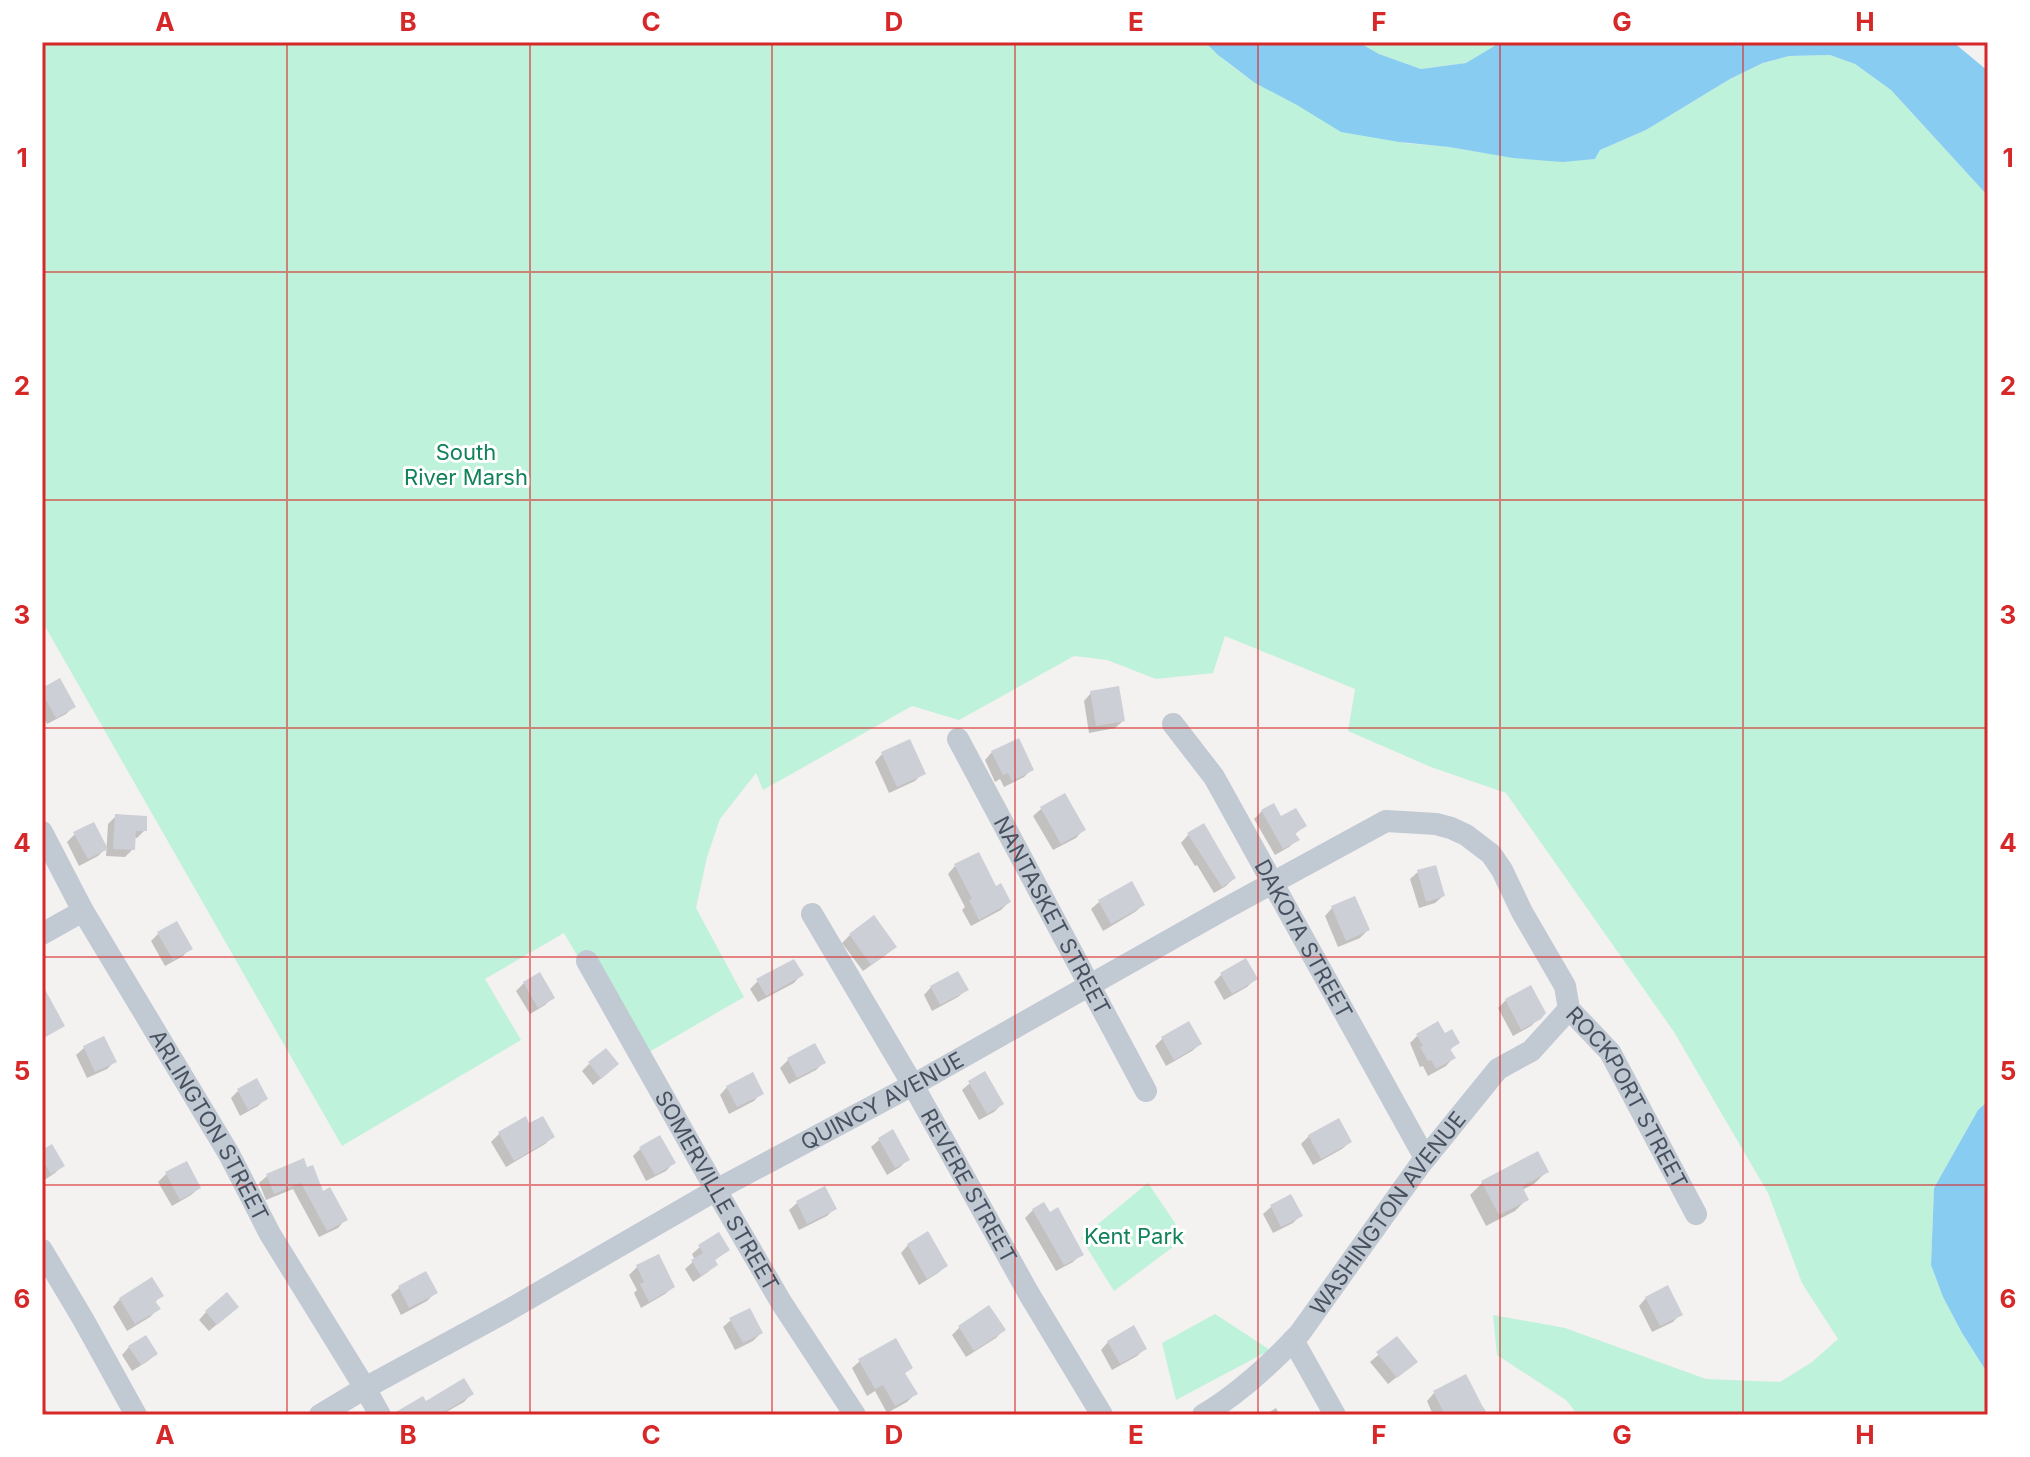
<svg xmlns="http://www.w3.org/2000/svg" width="2030" height="1457" font-family="Inter,sans-serif">
<style>
.green{fill:#bef2da}
.water{fill:#89ccf2}
.shadow{fill:#0003}
.building{fill:#cdcfd7}
.lines{fill:none;stroke-linecap:round;stroke-linejoin:round}
.minor{stroke:#c1c9d3;stroke-width:22}
.grid{fill:none;stroke:#d62828;stroke-width:2;stroke-opacity:0.55}
.labels{text-anchor:middle;stroke-width:6;stroke-linejoin:round;paint-order:stroke}
.park-label{font-size:22px;fill:#12825a;stroke:#fff}
.street-label{font-size:22px;fill:#485160;stroke:#fff}
.neatline{fill:none;stroke:#d62828;stroke-width:3}
.grid-label{font-size:26px;text-anchor:middle;font-weight:bold;fill:#d62828}
</style>
<rect width="100%" height="100%" fill="#f4f1f1"/>
<g class="green">
<path d="M42 42H1205C1247 86 1298 105 1353 125 1368 131 1384 139 1400 142 1418 146 1437 144 1455 148 1502 156 1547 163 1595 159L1600 150 1646 130 1730 79 1764 63 1789 56 1830 55 1855 64 1891 90 1988 196V1101L1978 1110 1934 1188 1931 1265 1943 1297 1962 1333 1988 1374V1415H1578L1566 1400 1497 1355 1493 1315 1565 1328 1706 1379 1780 1382 1812 1362 1838 1339 1802 1283 1768 1193 1674 1032 1506 793 1431 767 1348 731 1355 689 1225 636 1213 673 1156 679 1107 660 1074 656 959 720 912 706 763 790 756 773 720 819 707 857 696 908 744 997 637 1059 564 933 485 979 521 1040 342 1146 42 621Z"/>
<polygon points="1358,42 1501,42 1466,63 1421,69 1379,54"/>
<polygon points="1148,1183 1185,1238 1114,1291 1081,1238"/>
<polygon points="1215,1314 1270,1350 1176,1400 1162,1343"/>
</g>
<g class="water">
<polygon points="1205,42 1358,42 1379,54 1421,69 1466,63 1501,42 1953,42 1988,71 1988,196 1891,90 1855,64 1830,55 1789,56 1763,63 1730,79 1646,130 1600,150 1595,159 1563,162 1513,158 1449,147 1399,142 1341,132 1297,105 1255,83 1218,55"/>
<polygon points="1988,1101 1988,1374 1962,1333 1943,1297 1931,1265 1934,1188 1978,1110"/>
</g>
<g class="shadow">
<polygon points="42,690 73,707 66,714 47,724 42,714"/>
<polygon points="1091,693 1123,721 1115,728 1089,733 1084,701"/>
<polygon points="992,752 1032,769 1024,777 1004,787 1000,779 995,782 985,760"/>
<polygon points="882,754 923,773 915,781 889,793 875,762"/>
<polygon points="1041,809 1083,830 1076,838 1053,850 1033,816"/>
<polygon points="1262,811 1304,826 1294,835 1297,840 1289,847 1275,855 1254,819"/>
<polygon points="116,816 145,830 137,838 133,838 133,849 125,857 106,856 108,824"/>
<polygon points="1204,826 1234,878 1226,886 1214,893 1197,865 1195,866 1181,843 1188,835"/>
<polygon points="75,834 106,848 98,856 79,866 67,842"/>
<polygon points="955,866 995,889 1009,902 1001,910 971,926 962,910 965,907 948,874"/>
<polygon points="1418,872 1443,896 1435,903 1419,908 1410,879"/>
<polygon points="1131,884 1143,905 1135,912 1103,931 1091,909 1099,902"/>
<polygon points="1332,908 1368,930 1360,938 1338,947 1325,916"/>
<polygon points="159,933 190,948 183,956 165,966 151,941"/>
<polygon points="850,935 887,954 863,971 842,943"/>
<polygon points="801,975 794,983 758,1002 750,989 758,981"/>
<polygon points="1221,975 1255,979 1247,987 1224,1000 1214,982"/>
<polygon points="524,983 553,997 545,1005 530,1014 516,991"/>
<polygon points="931,987 966,990 958,997 932,1011 924,995"/>
<polygon points="1506,1000 1544,1013 1531,1026 1513,1036 1498,1008"/>
<polygon points="1417,1036 1445,1036 1457,1043 1449,1051 1453,1058 1446,1066 1428,1076 1423,1066 1420,1067 1410,1043"/>
<polygon points="1163,1038 1200,1044 1192,1051 1166,1066 1155,1046"/>
<polygon points="814,1046 823,1063 816,1070 789,1084 780,1068 788,1060"/>
<polygon points="84,1048 115,1061 107,1069 87,1078 76,1055"/>
<polygon points="589,1064 609,1072 593,1085 582,1071"/>
<polygon points="970,1083 1002,1104 994,1112 979,1120 962,1090"/>
<polygon points="727,1087 761,1093 754,1101 729,1114 720,1095"/>
<polygon points="238,1091 266,1098 258,1106 240,1116 231,1098"/>
<polygon points="525,1119 529,1126 553,1137 545,1144 506,1167 491,1142 499,1134"/>
<polygon points="1309,1136 1350,1142 1342,1149 1313,1165 1301,1144"/>
<polygon points="879,1140 908,1159 900,1167 887,1175 871,1147"/>
<polygon points="640,1149 673,1163 666,1171 646,1181 633,1156"/>
<polygon points="42,1152 63,1165 55,1173 43,1181"/>
<polygon points="1537,1154 1546,1172 1534,1184 1522,1190 1527,1199 1515,1211 1486,1226 1470,1195 1482,1183"/>
<polygon points="303,1161 322,1194 345,1220 338,1228 319,1237 293,1189 266,1200 259,1183 267,1176"/>
<polygon points="166,1174 199,1188 191,1195 172,1206 158,1182"/>
<polygon points="797,1203 835,1208 827,1216 799,1230 789,1210"/>
<polygon points="1271,1207 1301,1215 1293,1223 1273,1233 1263,1214"/>
<polygon points="1033,1210 1081,1254 1073,1262 1056,1271 1025,1218"/>
<polygon points="908,1245 946,1266 938,1273 919,1285 901,1253"/>
<polygon points="700,1247 727,1250 714,1261 716,1264 708,1272 693,1282 685,1269 695,1260 692,1254"/>
<polygon points="658,1256 673,1287 665,1294 641,1308 634,1293 637,1290 629,1275 637,1267"/>
<polygon points="425,1274 435,1293 427,1301 401,1315 391,1295 399,1288"/>
<polygon points="161,1296 154,1303 158,1309 150,1317 127,1331 113,1307 120,1299"/>
<polygon points="1646,1298 1680,1314 1673,1322 1652,1332 1639,1306"/>
<polygon points="206,1312 229,1314 209,1331 199,1320"/>
<polygon points="731,1320 761,1333 753,1341 735,1350 723,1327"/>
<polygon points="960,1327 1003,1330 996,1338 966,1357 952,1335"/>
<polygon points="1397,1339 1407,1369 1388,1384 1370,1362"/>
<polygon points="1108,1342 1145,1348 1137,1356 1112,1370 1101,1350"/>
<polygon points="129,1347 155,1354 148,1361 132,1371 122,1355"/>
<polygon points="860,1361 911,1368 904,1374 915,1394 907,1402 887,1413 875,1391 867,1396 852,1368"/>
<polygon points="1434,1393 1481,1408 1483,1407 1488,1415 1433,1415 1427,1401"/>
<polygon points="471,1394 464,1402 441,1415 398,1415 426,1404"/>
<polygon points="42,1404 48,1413 46,1415 42,1415"/>
<polygon points="1276,1408 1280,1415 1265,1415"/>
</g>
<g class="building">
<polygon points="60,678 76,707 56,718 42,693 42,688"/>
<polygon points="1119,686 1125,721 1096,726 1090,691"/>
<polygon points="1019,738 1034,770 1012,781 1008,773 1003,775 991,751"/>
<polygon points="910,739 926,774 897,787 881,752"/>
<polygon points="1065,793 1086,830 1061,844 1040,807"/>
<polygon points="1274,803 1281,816 1296,808 1307,826 1295,833 1300,840 1283,849 1261,810"/>
<polygon points="115,814 147,816 147,831 136,831 135,850 113,849"/>
<polygon points="94,822 108,849 88,859 73,832"/>
<polygon points="1204,823 1236,878 1222,887 1187,833"/>
<polygon points="979,852 996,886 1001,883 1011,902 979,920 969,900 972,899 954,864"/>
<polygon points="1436,865 1445,896 1426,902 1417,870"/>
<polygon points="1132,881 1145,905 1111,924 1098,900"/>
<polygon points="1355,896 1370,930 1346,941 1331,906"/>
<polygon points="874,915 897,947 871,965 849,934"/>
<polygon points="177,921 193,949 173,960 157,932"/>
<polygon points="1246,958 1258,979 1232,994 1220,973"/>
<polygon points="794,959 804,975 766,996 756,979"/>
<polygon points="958,971 969,990 940,1005 930,986"/>
<polygon points="540,972 555,998 538,1008 523,982"/>
<polygon points="42,984 65,1026 42,1039"/>
<polygon points="1531,985 1546,1013 1541,1019 1521,1030 1505,999"/>
<polygon points="1189,1021 1202,1044 1174,1060 1161,1037"/>
<polygon points="1438,1021 1445,1033 1452,1029 1460,1043 1450,1049 1456,1058 1436,1069 1431,1060 1428,1061 1420,1047 1423,1046 1416,1034"/>
<polygon points="104,1036 117,1062 95,1072 83,1046"/>
<polygon points="815,1043 826,1063 797,1078 787,1058"/>
<polygon points="606,1048 619,1064 601,1079 588,1062"/>
<polygon points="985,1071 1004,1104 987,1114 968,1081"/>
<polygon points="753,1072 764,1094 737,1107 726,1086"/>
<polygon points="257,1078 268,1099 248,1110 237,1089"/>
<polygon points="526,1116 529,1123 543,1116 555,1137 514,1161 498,1132"/>
<polygon points="1339,1118 1352,1142 1321,1159 1308,1135"/>
<polygon points="893,1129 910,1160 895,1168 878,1138"/>
<polygon points="660,1135 676,1163 655,1175 639,1147"/>
<polygon points="52,1144 65,1166 51,1174 42,1160 42,1150"/>
<polygon points="1538,1151 1549,1172 1522,1186 1529,1200 1499,1215 1481,1181"/>
<polygon points="304,1158 307,1167 313,1165 323,1191 330,1187 348,1220 327,1231 301,1183 274,1194 266,1174"/>
<polygon points="187,1161 201,1188 180,1200 165,1172"/>
<polygon points="825,1186 837,1209 807,1224 796,1201"/>
<polygon points="1291,1194 1303,1216 1281,1227 1270,1205"/>
<polygon points="1044,1202 1050,1212 1058,1207 1084,1255 1064,1265 1032,1209"/>
<polygon points="928,1231 948,1266 927,1279 907,1244"/>
<polygon points="719,1232 730,1250 715,1260 718,1265 701,1276 691,1260 703,1253 698,1245"/>
<polygon points="659,1254 675,1287 649,1302 640,1284 644,1282 636,1265"/>
<polygon points="426,1271 438,1293 409,1308 398,1286"/>
<polygon points="152,1277 164,1296 155,1301 161,1309 135,1324 119,1298"/>
<polygon points="1668,1285 1683,1315 1660,1326 1645,1297"/>
<polygon points="227,1292 239,1307 217,1325 205,1311"/>
<polygon points="989,1305 1006,1330 974,1351 958,1326"/>
<polygon points="750,1308 763,1333 743,1343 729,1318"/>
<polygon points="1134,1325 1147,1349 1120,1364 1107,1341"/>
<polygon points="146,1335 158,1354 141,1365 128,1346"/>
<polygon points="1397,1336 1418,1362 1397,1378 1376,1352"/>
<polygon points="896,1338 913,1368 905,1373 918,1394 895,1406 883,1385 875,1389 858,1359"/>
<polygon points="1466,1374 1487,1415 1445,1415 1433,1391"/>
<polygon points="464,1378 474,1394 439,1415 394,1415 394,1413 423,1396 426,1401"/>
</g>
<g class="lines">
<g class="minor">
<path id="s1" d="M1173 724 1214 777 1425 1158"/>
<path id="s2" d="M958 739 1146 1091"/>
<path id="s3" d="M42 832 83 911 229 1154 270 1234 365 1388 380 1415"/>
<path id="s4" d="M812 914 913 1085 1029 1294 1102 1415"/>
<polyline points="42,934 83,911"/>
<path id="s5" d="M587 961 720 1197 781 1302 855 1415"/>
<polyline points="42,1250 83,1319 136,1415"/>
<polyline points="1293,1340 1335,1415"/>
<path id="s6" d="M320 1415 365 1388 507 1311 716 1190 922 1080 1221 911 1386 821 1436 824 1451 828 1466 835 1491 854 1502 870 1522 912 1565 986 1569 1009 1610 1052 1696 1214"/>
<path id="s7" d="M1203 1415C1240 1393 1271 1364 1300 1333L1420 1165 1498 1069 1531 1051 1569 1009"/>
</g>
</g>
<path class="grid" d="M287 42V1415M530 42V1415M772 42V1415M1015 42V1415M1258 42V1415M1500 42V1415M1743 42V1415M42 272H1988M42 500H1988M42 728H1988M42 957H1988M42 1185H1988"/>
<g class="labels">
<g class="park-label">
<text x="466" y="460">South<tspan x="466" dy="25">River Marsh</tspan></text>
<text x="1134" y="1244">Kent Park</text>
</g>
<g class="street-label">
<text dy="8" stroke="none"><textPath href="#s2" startOffset="200">NANTASKET STREET</textPath></text>
<text dy="8" stroke="none"><textPath href="#s1" startOffset="252">DAKOTA STREET</textPath></text>
<text dy="8" stroke="none"><textPath href="#s6" startOffset="1616">ROCKPORT STREET</textPath></text>
<text dy="8" stroke="none"><textPath href="#s6" startOffset="644">QUINCY AVENUE</textPath></text>
<text dy="8" stroke="none"><textPath href="#s3" startOffset="338">ARLINGTON STREET</textPath></text>
<text dy="8" stroke="none"><textPath href="#s4" startOffset="314">REVERE STREET</textPath></text>
<text dy="8" stroke="none"><textPath href="#s5" startOffset="264">SOMERVILLE STREET</textPath></text>
<text dy="8" stroke="none"><textPath href="#s7" startOffset="276">WASHINGTON AVENUE</textPath></text>
</g>
</g>
<rect width="2030" height="1457" fill="none" stroke="#ffffff" stroke-width="88"/>
<rect x="44" y="44" width="1942" height="1369" class="neatline"/>
<g class="grid-label">
<text x="165" y="31">A</text>
<text x="408" y="31">B</text>
<text x="651" y="31">C</text>
<text x="894" y="31">D</text>
<text x="1136" y="31">E</text>
<text x="1379" y="31">F</text>
<text x="1622" y="31">G</text>
<text x="1865" y="31">H</text>
<text x="22" y="167">1</text>
<text x="2008" y="167">1</text>
<text x="22" y="395">2</text>
<text x="2008" y="395">2</text>
<text x="22" y="624">3</text>
<text x="2008" y="624">3</text>
<text x="22" y="852">4</text>
<text x="2008" y="852">4</text>
<text x="22" y="1080">5</text>
<text x="2008" y="1080">5</text>
<text x="22" y="1308">6</text>
<text x="2008" y="1308">6</text>
<text x="165" y="1444">A</text>
<text x="408" y="1444">B</text>
<text x="651" y="1444">C</text>
<text x="894" y="1444">D</text>
<text x="1136" y="1444">E</text>
<text x="1379" y="1444">F</text>
<text x="1622" y="1444">G</text>
<text x="1865" y="1444">H</text>
</g>
</svg>
